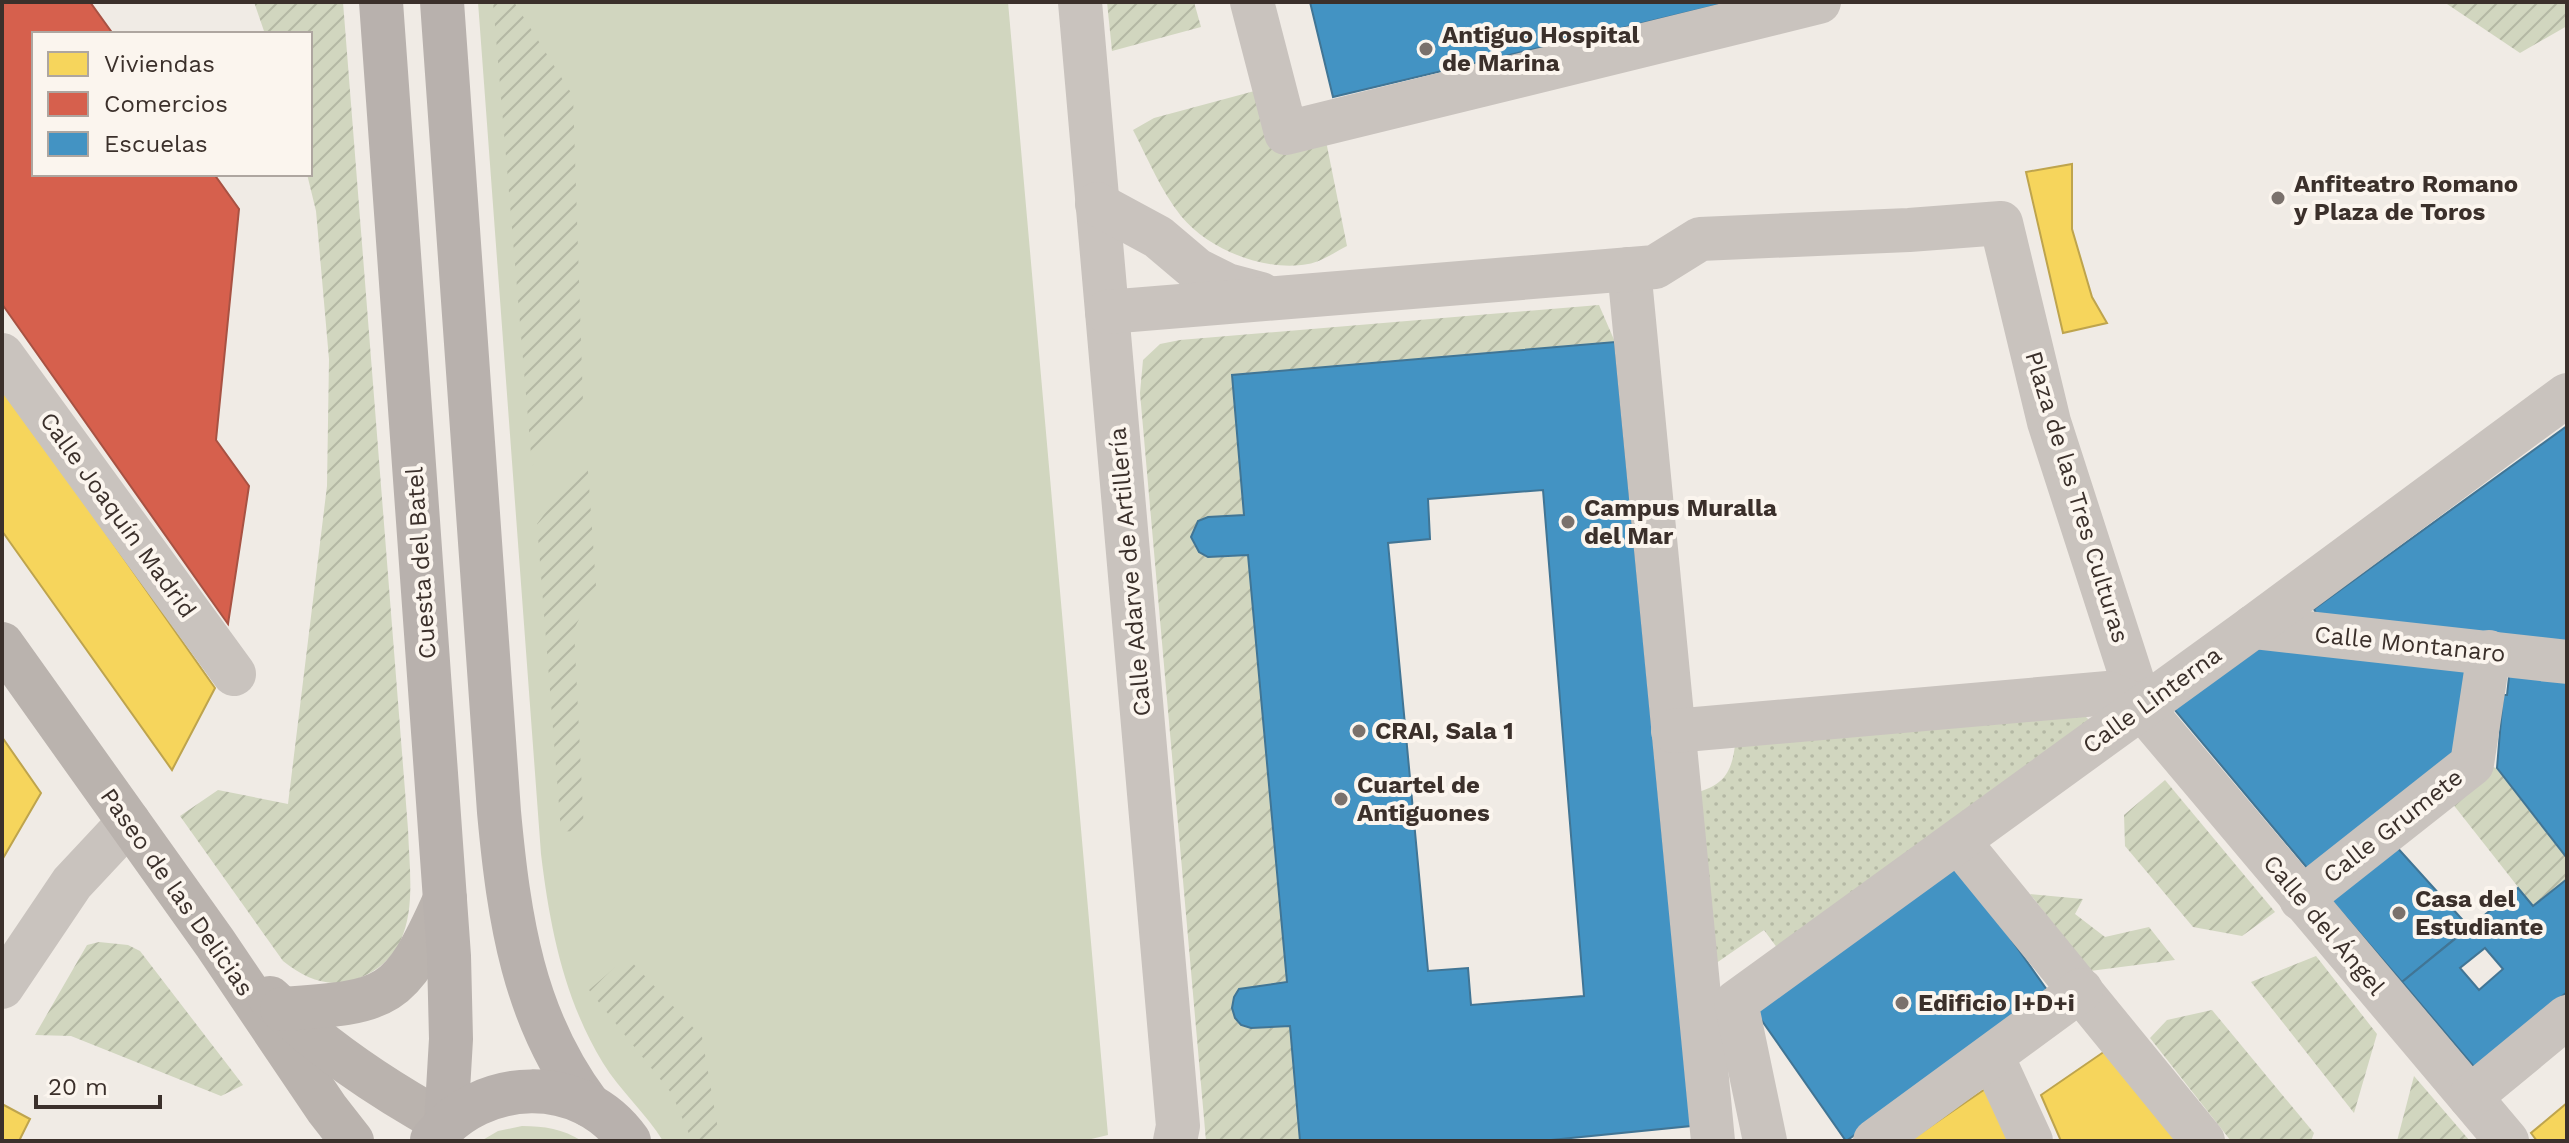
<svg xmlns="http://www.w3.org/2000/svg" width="2569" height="1143" font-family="'Work Sans',sans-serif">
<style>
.grass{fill:#d1d6bf}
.park{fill:url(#park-dots)}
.garden{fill:url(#garden-furrows)}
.homes{fill:#f6d55c;stroke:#bea44d;stroke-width:2}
.shops{fill:#d6604d;stroke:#a85243;stroke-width:2}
.schools{fill:#4393c3;stroke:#417595;stroke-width:2;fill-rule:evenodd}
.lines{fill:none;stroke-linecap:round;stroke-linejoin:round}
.street{stroke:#c9c3be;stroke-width:44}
.secondary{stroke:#bab3ae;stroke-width:44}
.primary{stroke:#b8b1ad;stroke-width:44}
.poi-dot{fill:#7a716c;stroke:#fbf5ee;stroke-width:3}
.labels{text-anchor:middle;stroke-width:8;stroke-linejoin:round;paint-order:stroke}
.poi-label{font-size:24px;font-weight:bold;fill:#3b302b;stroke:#fbf5ee;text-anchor:start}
.street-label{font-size:24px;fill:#3b302b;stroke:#fbf5ee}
</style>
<defs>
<pattern id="park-dots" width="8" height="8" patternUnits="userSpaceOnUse" patternTransform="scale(2)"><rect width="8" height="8" fill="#d1d6bf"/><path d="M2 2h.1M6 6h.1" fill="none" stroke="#b4b8a4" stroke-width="1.8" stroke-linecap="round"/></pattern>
<pattern id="garden-furrows" width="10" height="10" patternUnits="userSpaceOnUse" patternTransform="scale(2)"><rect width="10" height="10" fill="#d1d6bf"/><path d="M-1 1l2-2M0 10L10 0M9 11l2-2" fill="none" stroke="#b4b8a4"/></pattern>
</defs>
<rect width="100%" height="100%" fill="#f0ebe5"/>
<g class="grass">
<path d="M478 2H1008L1108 1135 1083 1141H663C646 1113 620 1091 603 1063 564 999 550 928 541 854Z"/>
<path d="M522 1126C544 1126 563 1129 582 1141H481L498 1131Z"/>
</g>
<path class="park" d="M2085 716 2104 735 1789 964 1764 930 1712 966 1698 792C1724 785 1732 771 1735 745Z"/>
<g class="garden">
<path d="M254 2H343L408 829C410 886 423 954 357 979 329 989 306 979 283 961L180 816 218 790 288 804 327 486 329 359 316 211 307 174H310V34H265Z"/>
<polygon points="493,2 514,2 573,96 583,403 532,466"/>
<polygon points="1107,2 1194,2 1201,27 1112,51"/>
<polygon points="2444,2 2567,2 2567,26 2520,53"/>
<path d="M1262 89 1326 141 1347 246C1335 252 1321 262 1308 264 1265 272 1209 250 1181 216 1161 191 1148 159 1133 130L1154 118Z"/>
<path d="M1599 305 1615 342 1232 375 1244 515 1208 517 1198 521 1191 537C1199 564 1226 556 1248 555L1287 982 1239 989C1230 1002 1230 1013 1242 1025L1290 1026 1300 1141H1206L1140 393 1143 360 1160 344 1180 340Z"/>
<polygon points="587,457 596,586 574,629 584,832 561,831 537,524"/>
<polygon points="2472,764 2497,768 2567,858 2567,879 2533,906 2441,789"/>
<polygon points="2165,780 2275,912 2242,936 2193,927 2125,846 2124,815"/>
<polygon points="2030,894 2083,899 2075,914 2105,937 2149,927 2175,960 2090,971"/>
<polygon points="99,942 128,945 140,951 243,1085 221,1096 71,1036 35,1035 87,945"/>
<polygon points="2316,956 2377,1034 2354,1113 2251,982"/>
<polygon points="627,957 702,1037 720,1141 692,1141 672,1094 589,990"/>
<polygon points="2212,1010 2314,1133 2311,1141 2231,1141 2150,1038 2167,1020"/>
<polygon points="2414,1076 2470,1141 2397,1141"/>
</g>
<g class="homes">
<polygon points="2072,164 2072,229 2092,297 2107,323 2063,333 2026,172"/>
<polygon points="2,385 215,688 172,770 2,531"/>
<polygon points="2,737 41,793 2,860"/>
<polygon points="2108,1049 2180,1141 2061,1141 2041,1095"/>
<polygon points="1991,1085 2016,1141 1909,1141"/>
<polygon points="2567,1103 2567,1141 2537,1141 2531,1133"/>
<polygon points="2,1104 30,1119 19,1141 2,1141"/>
</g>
<polygon class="shops" points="2,2 90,2 113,34 34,34 34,174 214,174 239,209 216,440 249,486 228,624 2,304"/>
<g class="schools">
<polygon points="1310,2 1731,2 1333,97"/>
<path d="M1615 342 1691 1126 1541 1141H1300L1290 1026 1251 1028 1241 1025 1235 1018 1232 1008 1234 997 1239 989 1287 982 1248 555 1208 557 1199 552 1191 537 1198 521 1208 517 1244 515 1232 375ZM1543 490 1584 996 1471 1005 1468 968 1428 971 1388 543 1430 539 1428 499Z"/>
<polygon points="2567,426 2567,648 2319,619 2314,609"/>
<polygon points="2268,642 2468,663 2453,753 2308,869 2174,709"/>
<polygon points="2510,668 2567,673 2567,858 2497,768 2503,695 2507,695"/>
<polygon points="2394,844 2469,927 2402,982 2330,899"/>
<polygon points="1958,864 2052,997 1846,1141 1753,1008"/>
<path d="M2567 879V992L2475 1068 2402 982 2518 888 2533 906ZM2485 948 2503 969 2479 990 2460 968Z"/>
</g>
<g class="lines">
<g class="street">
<polyline points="1080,2 1178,1126 1175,1141"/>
<polyline points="1252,2 1286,133 1819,2"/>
<polyline points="1097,204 1158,237 1197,270 1227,285 1261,294"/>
<polyline points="1629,269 1713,1141"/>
<polyline points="1107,312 1655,267 1700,239 1909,230 2001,223 2049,422 2141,707 2507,1141"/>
<polyline points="2,355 234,674"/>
<polyline points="2253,627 2567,662"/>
<polyline points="1673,731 2108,693 2141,707"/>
<polyline points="1959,842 2203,1141"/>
<polyline points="2301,899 2472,764 2489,652"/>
<polyline points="2,987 72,883 129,822"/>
<polyline points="1992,1056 2031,1141"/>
<polyline points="2470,1097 2567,1017"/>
<polyline points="1765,1141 1736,1002 2253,627 2567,395"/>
<polyline points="1875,1141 2081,990"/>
</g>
<g class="secondary">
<polyline points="2,644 215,943 327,1109 352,1141"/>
<path d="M270 998C322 1049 382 1089 446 1124"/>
<path d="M282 1009C389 1002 400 1000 445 899"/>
</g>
<g class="primary">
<polyline points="381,2 449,956 451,1039 446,1124"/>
<path d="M442 2 499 812C509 919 523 1017 589 1105"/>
<path d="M432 1140C482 1077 581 1073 629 1141"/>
</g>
</g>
<g class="poi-dot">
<circle cx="1426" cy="49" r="8"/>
<circle cx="2278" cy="198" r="8"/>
<circle cx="1568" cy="522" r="8"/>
<circle cx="1359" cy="731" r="8"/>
<circle cx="1341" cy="799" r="8"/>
<circle cx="2399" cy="913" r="8"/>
<circle cx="1902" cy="1003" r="8"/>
</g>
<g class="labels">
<g class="poi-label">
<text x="1442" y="43">Antiguo Hospital<tspan x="1442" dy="28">de Marina</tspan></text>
<text x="2294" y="192">Anfiteatro Romano<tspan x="2294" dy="28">y Plaza de Toros</tspan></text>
<text x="1584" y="516">Campus Muralla<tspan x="1584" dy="28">del Mar</tspan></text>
<text x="1375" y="739">CRAI, Sala 1</text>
<text x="1357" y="793">Cuartel de<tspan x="1357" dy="28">Antiguones</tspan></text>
<text x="2415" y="907">Casa del<tspan x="2415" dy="28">Estudiante</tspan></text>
<text x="1918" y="1011">Edificio I+D+i</text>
</g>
<g class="street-label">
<text transform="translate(2077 497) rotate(73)" y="8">Plaza de las Tres Culturas</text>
<text transform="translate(118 515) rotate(54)" y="8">Calle Joaquín Madrid</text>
<text transform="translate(421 563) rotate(-94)" y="8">Cuesta del Batel</text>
<text transform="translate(1130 572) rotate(-95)" y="8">Calle Adarve de Artillería</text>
<text transform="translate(2410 644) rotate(6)" y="8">Calle Montanaro</text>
<text transform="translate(2152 700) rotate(-36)" y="8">Calle Linterna</text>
<text transform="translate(2393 826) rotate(-38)" y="8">Calle Grumete</text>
<text transform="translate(177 892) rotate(55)" y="8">Paseo de las Delicias</text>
<text transform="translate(2324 925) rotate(50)" y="8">Calle del Ángel</text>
</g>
</g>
<rect width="2569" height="1143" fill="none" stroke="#3b302b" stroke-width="8"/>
<rect x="32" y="32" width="280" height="144" fill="#fbf5ee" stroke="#aea6a0" stroke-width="2"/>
<rect x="48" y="52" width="40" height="24" fill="#f6d55c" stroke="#aea6a0" stroke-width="2"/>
<text x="104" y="72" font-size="24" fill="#3b302b">Viviendas</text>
<rect x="48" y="92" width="40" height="24" fill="#d6604d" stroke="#aea6a0" stroke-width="2"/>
<text x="104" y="112" font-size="24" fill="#3b302b">Comercios</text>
<rect x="48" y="132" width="40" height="24" fill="#4393c3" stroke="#aea6a0" stroke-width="2"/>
<text x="104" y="152" font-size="24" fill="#3b302b">Escuelas</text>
<path d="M36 1095v12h124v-12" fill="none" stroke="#3b302b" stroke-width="4"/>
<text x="48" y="1095" font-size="24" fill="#3b302b" stroke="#fbf5ee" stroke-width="6" paint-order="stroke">20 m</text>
</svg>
